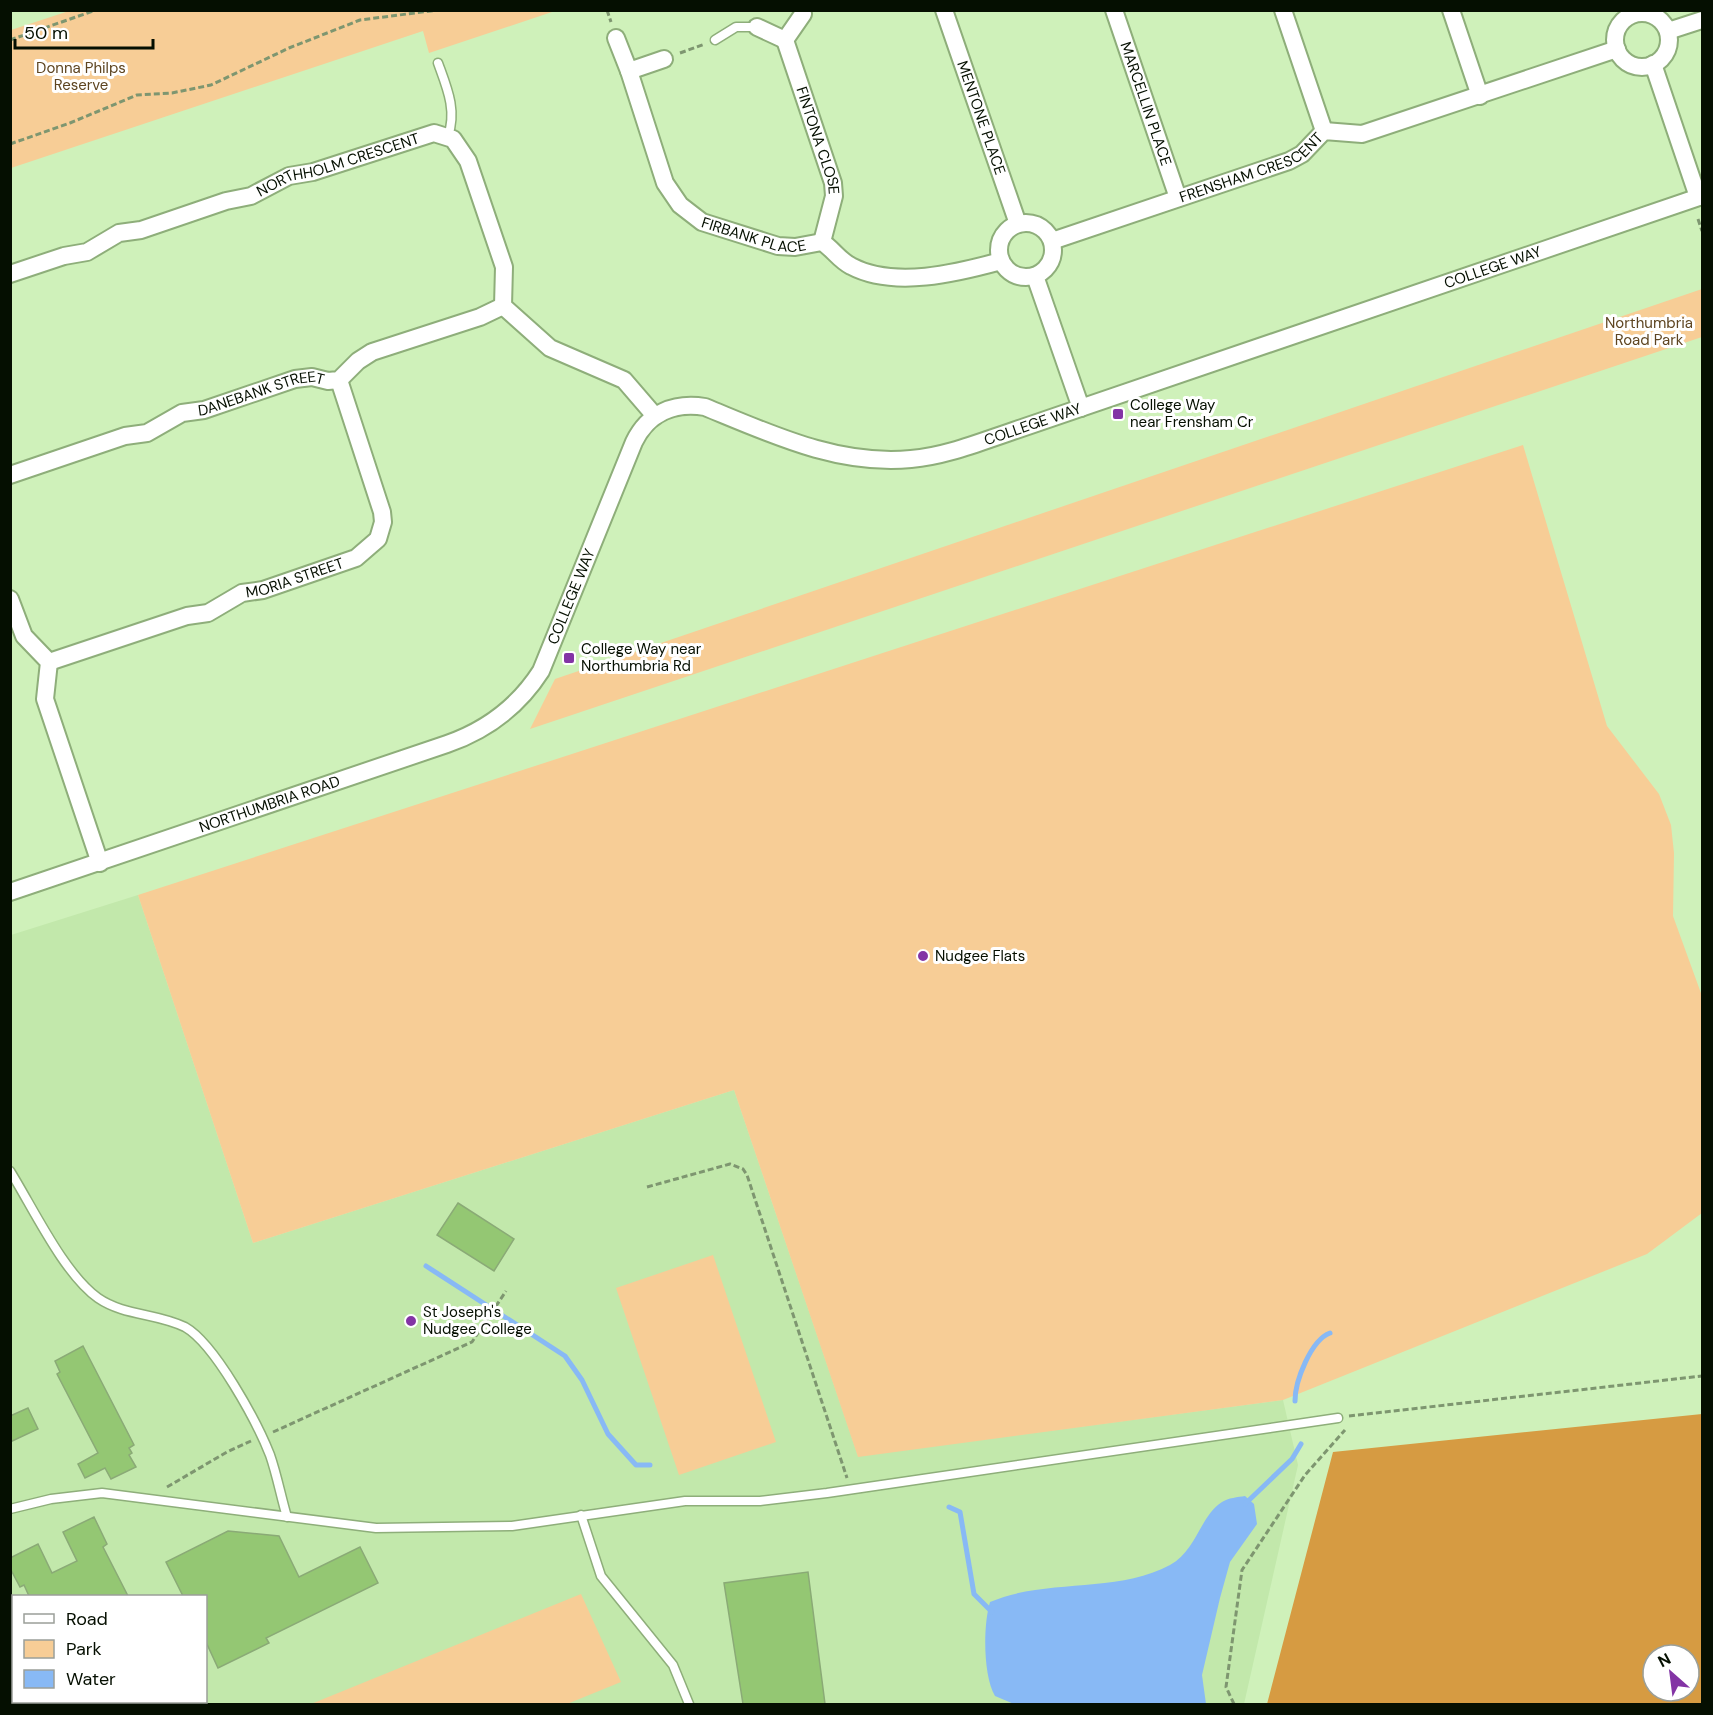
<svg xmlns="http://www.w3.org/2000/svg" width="1713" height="1715" font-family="'DM Sans',sans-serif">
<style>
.built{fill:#c2e8ab;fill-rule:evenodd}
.green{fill:#f7cd96}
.forest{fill:#d69b42;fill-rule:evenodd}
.water{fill:#88b9f5}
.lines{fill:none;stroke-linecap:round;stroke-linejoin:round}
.stream{stroke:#88b9f5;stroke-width:5}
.building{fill:#94c773;stroke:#8aaa76;stroke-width:1.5}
.service-casing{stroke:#8eae7a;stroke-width:11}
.minor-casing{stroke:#8eae7a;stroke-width:20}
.path{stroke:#7e9670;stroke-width:3;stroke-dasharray:6 3;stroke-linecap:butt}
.service{stroke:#fff;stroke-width:8}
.minor{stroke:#fff;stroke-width:16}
.poi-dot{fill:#8334a5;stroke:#fff;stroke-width:2}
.labels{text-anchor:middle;stroke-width:6;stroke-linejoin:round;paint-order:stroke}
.park-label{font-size:15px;fill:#5e4521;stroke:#fff}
.street-label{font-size:15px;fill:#050f01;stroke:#fff}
.poi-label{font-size:15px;fill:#050f01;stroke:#fff;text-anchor:start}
</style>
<rect width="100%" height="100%" fill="#cff1ba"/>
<path class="built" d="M138 895 253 1243 734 1090 858 1456 1283 1400 1298 1465 1244 1704H11V935ZM14 1596H206V1702H14Z"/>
<g class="green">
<polygon points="72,10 555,10 555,11 429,53 423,31 11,168 11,30"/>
<polygon points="1702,289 1702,337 530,729 555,679"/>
<polygon points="1523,445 1607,726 1659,794 1671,825 1674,853 1673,916 1702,996 1702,1213 1647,1254 1283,1400 858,1457 734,1090 253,1243 138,895"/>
<polygon points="713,1255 776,1442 679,1475 616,1288"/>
<polygon points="581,1594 621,1682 567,1704 311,1704"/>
</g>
<path class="forest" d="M1702 1414V1704H1267L1333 1452ZM1653 1655H1689V1691H1653Z"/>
<path class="water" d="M1245 1496 1254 1504 1257 1524 1230 1562 1220 1598 1202 1675 1206 1704H1014L995 1696C983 1676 983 1625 990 1602 1046 1578 1116 1594 1170 1565 1197 1550 1200 1516 1222 1502 1228 1498 1238 1497 1245 1496Z"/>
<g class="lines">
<g class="stream">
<polyline points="426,1266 565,1356 582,1380 608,1434 636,1465 650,1465"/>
<path d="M1295 1401C1295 1381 1311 1340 1330 1333"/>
<polyline points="1245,1504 1292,1459 1301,1444"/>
<polyline points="949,1507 960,1512 974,1594 992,1612"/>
</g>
</g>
<g class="building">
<polygon points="458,1203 514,1239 494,1271 437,1235"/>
<polygon points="83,1346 134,1445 129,1448 132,1453 129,1455 136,1467 111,1479 105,1468 85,1478 78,1464 98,1453 57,1374 60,1372 55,1361"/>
<polygon points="28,1408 38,1429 10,1442 10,1416"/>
<polygon points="94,1517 107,1544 103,1547 128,1596 29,1596 24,1585 20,1587 10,1568 10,1558 38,1544 52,1573 77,1561 63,1532"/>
<polygon points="228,1531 279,1536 299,1577 360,1547 378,1583 266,1638 269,1643 218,1668 206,1642 206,1596 183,1596 166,1562"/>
<polygon points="808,1572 825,1704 743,1704 724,1583"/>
</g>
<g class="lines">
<g class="service-casing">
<g id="service">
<polyline points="715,40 736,27 757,27"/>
<path d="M438 63C447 88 457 110 448 136"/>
<path d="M10 1171C33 1208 64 1274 98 1298 124 1316 157 1313 185 1327 215 1344 257 1422 270 1455 277 1475 281 1497 287 1517"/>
<polyline points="10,1509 51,1499 102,1493 376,1528 512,1526 685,1501 760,1501 827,1493 1338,1418"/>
<polyline points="581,1515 601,1576 673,1665 689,1704"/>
<polyline points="81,1704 87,1702"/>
</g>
</g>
<g class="minor-casing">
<g id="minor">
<path id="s1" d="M944 10 1018 224"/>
<path id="s2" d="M1114 10 1178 198"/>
<polyline points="1283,10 1324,131"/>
<polyline points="1451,10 1480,96"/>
<circle cx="1642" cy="40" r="27"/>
<polyline points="757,27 785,40 803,14"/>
<polyline points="1668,31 1702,20"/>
<polyline points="616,38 629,71 664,59"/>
<path id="s3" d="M785 40 833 183 834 196 822 242"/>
<polyline points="1653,64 1698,197"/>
<path id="s4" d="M629 71 665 183 680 205 702 222 778 246 795 247 822 242C833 249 839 260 851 266 894 289 957 273 1001 261"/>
<circle cx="1026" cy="250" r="27"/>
<path id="s5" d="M1052 241 1289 161 1302 154 1324 131 1362 134 1617 49"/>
<path id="s6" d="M10 274 64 256 87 252 119 233 141 230 226 201 251 196 289 176 313 172 434 133 453 139 468 161 504 267 503 306 550 348 624 380 655 416"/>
<polyline points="1035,276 1081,408"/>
<path id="s7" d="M10 475 125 436 147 433 182 413 204 410 295 379 312 377 328 381 339 380 358 361 372 352 480 317 503 306"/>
<polyline points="10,599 24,636 49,662 45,699 100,863"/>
<path id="s8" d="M49 662 187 616 208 613 242 593 263 590 356 558 378 539 383 522 382 512 339 380"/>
<path id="s9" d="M10 892 447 744C487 730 518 707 541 671L634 442C648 413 674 402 705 407 771 434 838 466 911 459 946 456 980 442 1013 431L1702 196"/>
</g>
</g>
<g class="path">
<polyline points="607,10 611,22"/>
<polyline points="10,40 96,10"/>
<polyline points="680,53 705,44"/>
<polyline points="10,144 70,123 137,95 172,93 211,85 289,48 360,20 438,10"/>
<polyline points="1698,219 1702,231"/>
<polyline points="647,1187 730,1164 743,1169 747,1175 847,1478"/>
<polyline points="1349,1416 1702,1376"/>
<polyline points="273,1432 472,1342 506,1291"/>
<polyline points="167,1487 227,1452 251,1441"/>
<polyline points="1234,1704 1226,1687 1242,1570 1305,1475 1345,1430"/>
</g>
<use href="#service" class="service"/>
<use href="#minor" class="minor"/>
</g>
<g class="poi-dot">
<rect x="1112" y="408" width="12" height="12" rx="3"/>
<rect x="563" y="652" width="12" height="12" rx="3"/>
<circle cx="923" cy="956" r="6"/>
<circle cx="411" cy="1321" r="6"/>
</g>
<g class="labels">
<g class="park-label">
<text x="81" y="73">Donna Philps<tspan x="81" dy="17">Reserve</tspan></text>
<text x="1649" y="328">Northumbria<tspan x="1649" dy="17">Road Park</tspan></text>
</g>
<g class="street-label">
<text dy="5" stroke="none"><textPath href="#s2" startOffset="99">MARCELLIN PLACE</textPath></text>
<text dy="5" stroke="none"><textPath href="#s1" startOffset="114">MENTONE PLACE</textPath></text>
<text dy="5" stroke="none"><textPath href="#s3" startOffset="106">FINTONA CLOSE</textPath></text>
<text dy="5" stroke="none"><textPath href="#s6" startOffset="348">NORTHHOLM CRESCENT</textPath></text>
<text dy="5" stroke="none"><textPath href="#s5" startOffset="213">FRENSHAM CRESCENT</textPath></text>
<text dy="5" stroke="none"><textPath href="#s4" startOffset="226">FIRBANK PLACE</textPath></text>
<text dy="5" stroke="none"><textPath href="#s9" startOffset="1743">COLLEGE WAY</textPath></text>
<text dy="5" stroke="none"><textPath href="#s7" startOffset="266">DANEBANK STREET</textPath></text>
<text dy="5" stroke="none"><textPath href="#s9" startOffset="1257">COLLEGE WAY</textPath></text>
<text dy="5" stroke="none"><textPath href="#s8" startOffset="261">MORIA STREET</textPath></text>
<text dy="5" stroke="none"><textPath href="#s9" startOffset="663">COLLEGE WAY</textPath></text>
<text dy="5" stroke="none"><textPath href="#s9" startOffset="274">NORTHUMBRIA ROAD</textPath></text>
</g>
<g class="poi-label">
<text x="1130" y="410">College Way<tspan x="1130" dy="17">near Frensham Cr</tspan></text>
<text x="581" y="654">College Way near<tspan x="581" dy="17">Northumbria Rd</tspan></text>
<text x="935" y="961">Nudgee Flats</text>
<text x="423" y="1317">St Joseph's<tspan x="423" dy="17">Nudgee College</tspan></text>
</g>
</g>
<rect width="1713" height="1715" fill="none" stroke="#050f01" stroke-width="24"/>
<rect x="12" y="1595" width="195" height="108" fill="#ffffff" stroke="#9b9f99" stroke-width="1.5"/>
<rect x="24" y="1614" width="30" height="9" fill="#ffffff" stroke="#9b9f99" stroke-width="1.5"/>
<text x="66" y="1625" font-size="18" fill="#050f01">Road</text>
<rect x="24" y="1640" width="30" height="18" fill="#f7cd96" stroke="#9b9f99" stroke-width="1.5"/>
<text x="66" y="1655" font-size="18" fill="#050f01">Park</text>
<rect x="24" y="1670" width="30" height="18" fill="#88b9f5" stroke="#9b9f99" stroke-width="1.5"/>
<text x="66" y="1685" font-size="18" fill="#050f01">Water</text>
<g transform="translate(1671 1673) rotate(332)"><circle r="28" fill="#ffffff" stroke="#9b9f99" stroke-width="1.5"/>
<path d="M0-4.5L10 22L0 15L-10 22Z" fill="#8334a5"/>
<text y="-9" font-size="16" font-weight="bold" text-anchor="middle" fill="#050f01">N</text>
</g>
<path d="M15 39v9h138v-9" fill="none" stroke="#050f01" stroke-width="3"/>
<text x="24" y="39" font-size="18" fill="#050f01" stroke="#ffffff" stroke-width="4.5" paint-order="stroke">50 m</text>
</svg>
